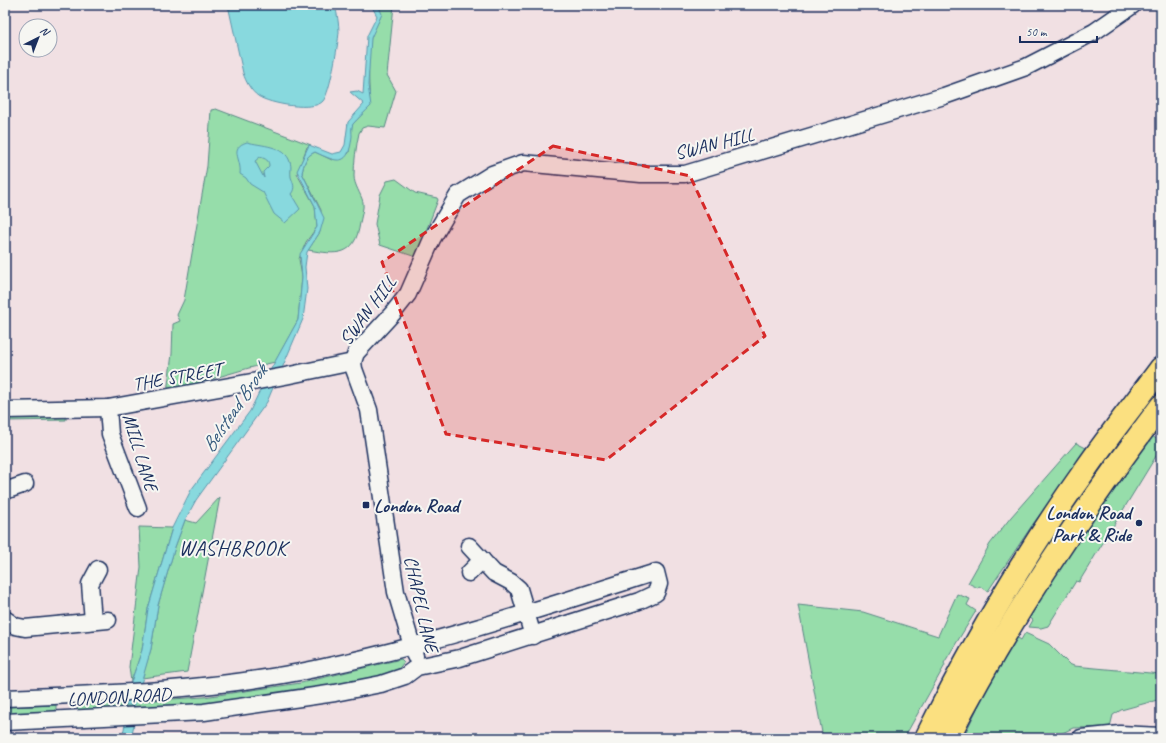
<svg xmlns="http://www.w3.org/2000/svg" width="1166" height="743" font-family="Caveat,sans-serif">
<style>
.green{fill:#96ddaa;stroke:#588684}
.water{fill:#88d9de;stroke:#5c95ab;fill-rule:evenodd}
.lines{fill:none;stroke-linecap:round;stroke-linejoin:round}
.minor-casing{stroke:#1b2f5e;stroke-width:19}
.highway-casing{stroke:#1b2f5e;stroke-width:25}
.minor{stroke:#f6f6f2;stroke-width:16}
.highway{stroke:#fbe080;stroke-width:22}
.marked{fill:#d62828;fill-opacity:0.2;stroke:#d62828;stroke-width:3;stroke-dasharray:8 5;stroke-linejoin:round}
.poi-dot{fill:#1b2f5e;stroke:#f6f6f2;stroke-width:1.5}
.labels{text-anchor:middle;stroke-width:4;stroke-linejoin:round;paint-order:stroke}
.street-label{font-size:19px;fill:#1b2f5e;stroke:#f6f6f2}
.poi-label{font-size:19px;font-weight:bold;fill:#1b2f5e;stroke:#f6f6f2;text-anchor:start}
.water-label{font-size:20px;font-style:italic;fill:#365a7e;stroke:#f6f6f2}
.quarter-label{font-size:21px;letter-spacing:1px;fill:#1b2f5e;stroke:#f6f6f2}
</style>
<rect width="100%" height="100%" fill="#f1e0e3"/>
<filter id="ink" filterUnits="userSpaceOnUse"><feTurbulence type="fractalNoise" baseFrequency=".025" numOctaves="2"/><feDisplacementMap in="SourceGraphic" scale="8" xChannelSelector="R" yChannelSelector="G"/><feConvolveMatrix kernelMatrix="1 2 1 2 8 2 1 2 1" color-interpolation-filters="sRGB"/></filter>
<g filter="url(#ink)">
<g class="green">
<path d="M378 5H394L387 75 396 91 385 128 368 126 362 128 359 133C356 147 354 162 354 176 354 185 361 194 363 202 364 208 361 217 360 223 355 257 337 255 308 250L320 232 321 210 302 173C304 164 305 156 315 152L332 160 349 153 352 125 370 106C369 87 367 56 371 37 374 25 386 18 378 5Z"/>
<polygon points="216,109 311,145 307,147 297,174 315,206 317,227 306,242 299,259 302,277 298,320 275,362 249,368 167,392 172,354 173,324 180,321 177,315 184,300 207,166 211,110"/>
<polygon points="396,179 415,193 437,198 438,200 416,257 380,245 375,224 380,195 387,181"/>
<polygon points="66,416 66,420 6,421 6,417"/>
<polygon points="1150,434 1161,443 1161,448 1079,582 1076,581 1048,626 1041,628 1029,627 1033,620 1027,616 1133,455"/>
<polygon points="1076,443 1088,449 1033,524 988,591 979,586 978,588 968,583 990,544 1011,517"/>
<polygon points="220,497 187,672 142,678 151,649 158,605 175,547 185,520 196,523"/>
<polygon points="139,527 172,528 148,609 142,650 131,682 129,667 141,567"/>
<polygon points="957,594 970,599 967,605 976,611 944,663 945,665 904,738 823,738 798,605 863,612 938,636"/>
<polygon points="1025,633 1049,644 1069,664 1074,666 1161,674 1161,699 1121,710 1113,715 1110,727 1073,728 1052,738 963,738 1002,656 1015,636 1021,640"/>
<polygon points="401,659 404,662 397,671 385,677 299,692 202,706 77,712 78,705 204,697 301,683"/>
<polygon points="56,705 56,713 5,715 5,707"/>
</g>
<g class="water">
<path d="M228 5H335C337 13 339 24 339 32 338 45 330 93 323 101 314 112 269 104 258 96 251 91 246 82 243 73Z"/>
<path d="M371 5H378L382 14 371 38 368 85 371 106C365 112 358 118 353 124 351 127 352 133 352 136 349 167 338 163 315 152 305 156 304 164 302 173L324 218 320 232 307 252 305 267 307 289 303 319 280 373 267 376 298 320 302 277 300 254 317 227 315 206 297 171 309 145 332 154 341 152 345 145 348 122 364 104 350 92 357 91 363 94 367 36 377 16Z"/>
<path d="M247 142C261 146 285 145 290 162 292 167 290 172 291 177 293 183 296 188 291 194L300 209 285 223 274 214 263 192 250 184 246 178 240 174C242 159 228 148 247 142ZM260 157C266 159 269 160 269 166L263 172 264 178 255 161Z"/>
<polygon points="278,376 267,402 196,500 185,520 175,547 158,605 151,649 135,705 126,705 131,682 142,650 148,609 172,528 191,490 250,411 266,378"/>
<polygon points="128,711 137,711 131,738 122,738"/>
</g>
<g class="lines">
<g class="minor-casing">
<g id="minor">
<polyline points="108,408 110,434 138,508"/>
<polyline points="5,410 108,408 285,376 353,362"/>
<polyline points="5,491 25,484"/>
<polyline points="469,546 494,573 511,582 519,589 533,636"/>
<polyline points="469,573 482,560"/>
<polyline points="5,619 15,626 25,628 108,620"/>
<polyline points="93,621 90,584 98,569"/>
<polyline points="415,656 396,592 369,410 354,369 353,362 356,353 393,313 408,294 432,239 458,195 492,174 523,163 641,174 685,174 944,96 1026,67 1094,32 1133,5"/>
<path d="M5 698C109 694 213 690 315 669 431 645 543 608 656 572L659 584 656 593 639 601 460 658 417 667 405 676 381 684 335 693 204 712 5 722"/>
<polyline points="1081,738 1120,734 1161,736"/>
</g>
</g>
<g class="highway-casing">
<g id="highway">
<path d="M926 738C972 645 1025 554 1085 470 1109 435 1136 402 1161 368"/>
<path d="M948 738C1007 621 1082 511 1161 406"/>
</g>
</g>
<use href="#minor" class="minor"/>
<use href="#highway" class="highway"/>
</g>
</g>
<path class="marked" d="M553 146 690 176 765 336 606 460 446 434 382 262Z"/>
<g class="poi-dot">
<rect x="362" y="501" width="8" height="8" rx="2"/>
<circle cx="1139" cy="523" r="4"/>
</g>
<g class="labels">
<g class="street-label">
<text transform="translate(714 143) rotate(-14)" y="7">SWAN HILL</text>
<text transform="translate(367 310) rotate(-53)" y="7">SWAN HILL</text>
<text transform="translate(177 376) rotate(-10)" y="7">THE STREET</text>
<text transform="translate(141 452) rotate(73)" y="7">MILL LANE</text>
<text transform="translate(422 604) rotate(77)" y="7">CHAPEL LANE</text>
<text transform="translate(119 696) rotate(-3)" y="7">LONDON ROAD</text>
</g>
<g class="poi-label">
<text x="374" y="512">London Road</text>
<text x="1131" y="519" text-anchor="end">London Road<tspan x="1131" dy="22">Park &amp; Ride</tspan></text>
</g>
<g class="water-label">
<text transform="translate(234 408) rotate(-56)" y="7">Belstead Brook</text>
</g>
<g class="quarter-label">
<text x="233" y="555">WASHBROOK</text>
</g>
</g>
<rect width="1166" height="743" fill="none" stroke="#f6f6f2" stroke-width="20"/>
<rect x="10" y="10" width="1146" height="723" fill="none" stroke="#1b2f5e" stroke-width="1.5" filter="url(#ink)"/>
<g transform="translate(38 38) rotate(42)"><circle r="19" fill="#f6f6f2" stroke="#9ea6b7"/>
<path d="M0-3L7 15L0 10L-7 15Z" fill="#1b2f5e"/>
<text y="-6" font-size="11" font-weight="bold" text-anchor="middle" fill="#1b2f5e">N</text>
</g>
<path d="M1020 36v6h77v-6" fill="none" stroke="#1b2f5e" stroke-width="2"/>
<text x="1026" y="36" font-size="12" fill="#1b2f5e" stroke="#f6f6f2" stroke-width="3" paint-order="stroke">50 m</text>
</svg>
